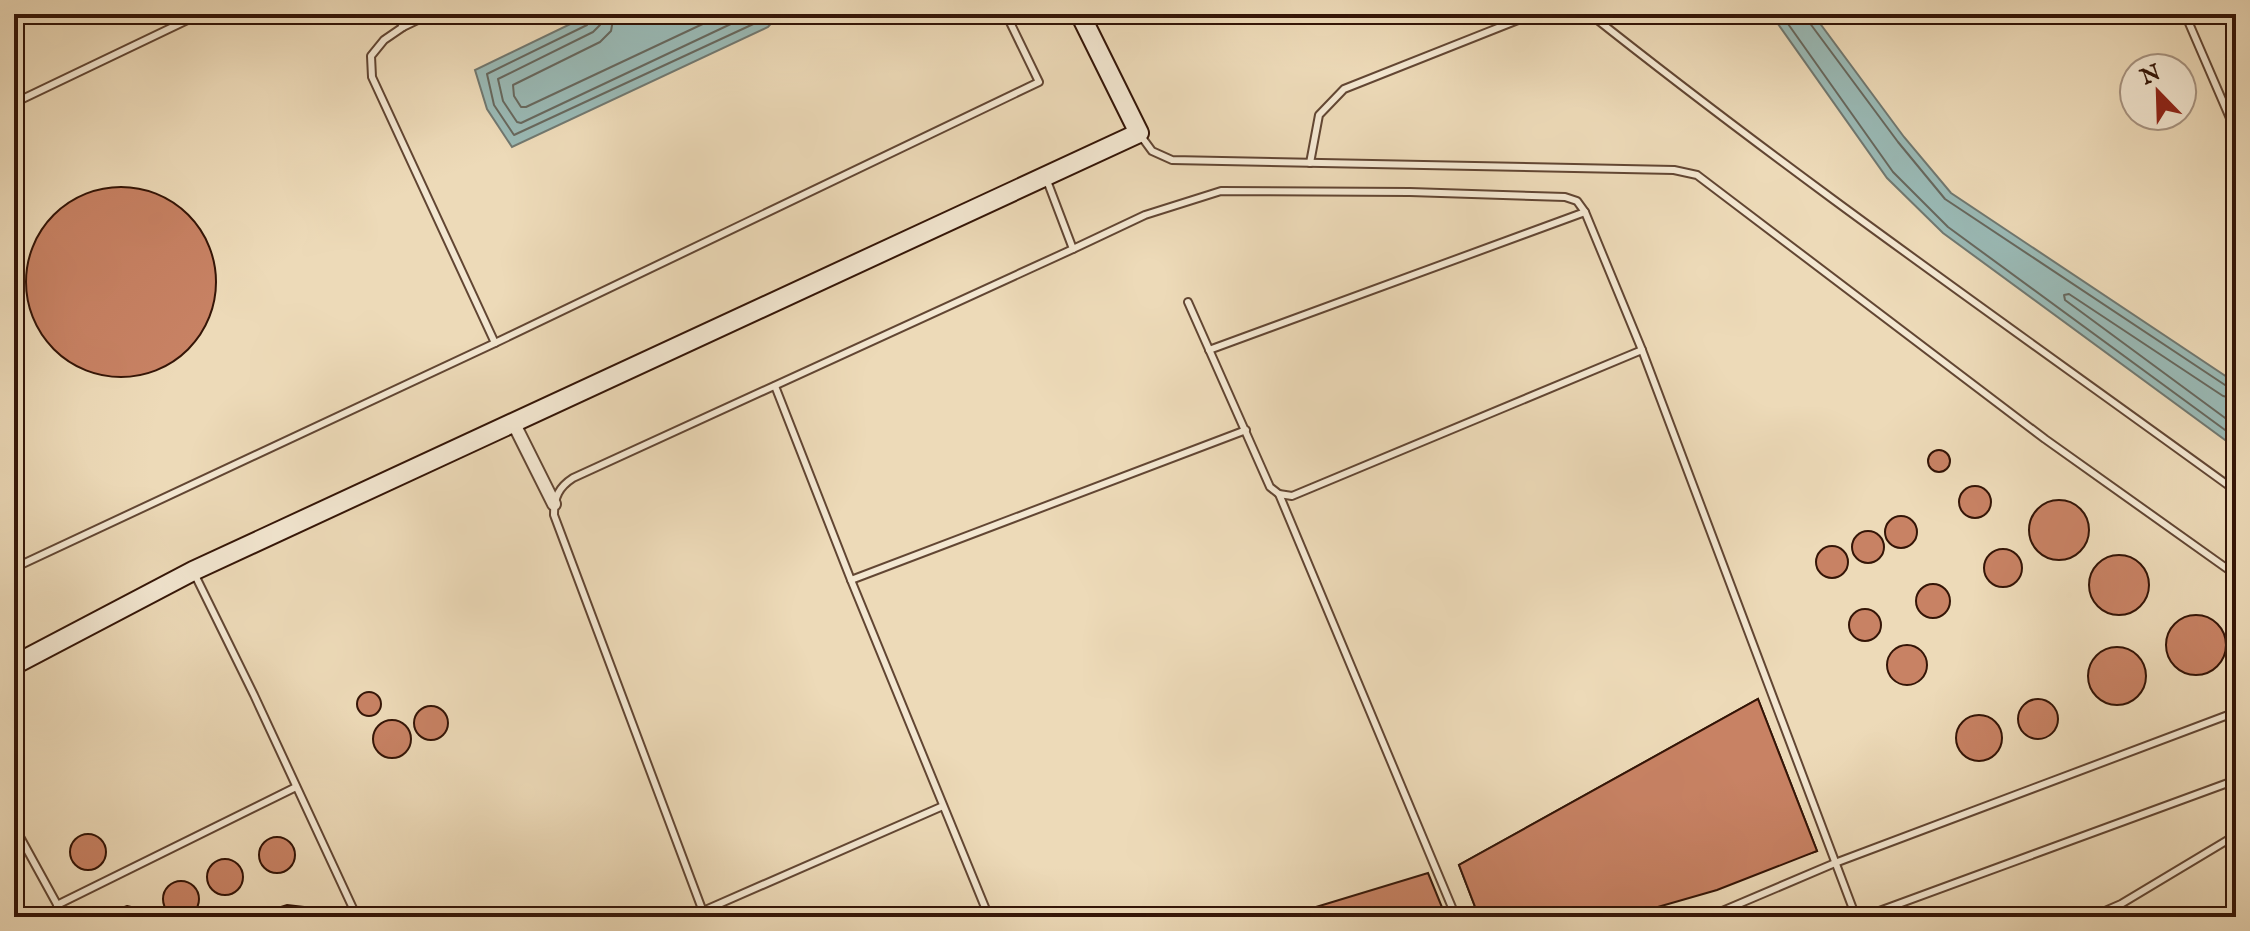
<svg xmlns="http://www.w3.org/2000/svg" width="2250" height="931" font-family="'IM FELL English',serif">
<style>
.water{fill:#9abab6;stroke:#717870;stroke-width:2}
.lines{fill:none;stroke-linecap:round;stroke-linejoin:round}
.shore{stroke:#67685e;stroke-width:2}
.building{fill:#c88264;stroke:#341507;stroke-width:2}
.lane-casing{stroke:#624633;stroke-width:10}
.street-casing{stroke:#624633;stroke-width:16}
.secondary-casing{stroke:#341507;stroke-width:22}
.lane{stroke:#f3e7d1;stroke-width:6}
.street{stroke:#f3e7d1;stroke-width:12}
.secondary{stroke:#f3e7d1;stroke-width:18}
</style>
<rect width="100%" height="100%" fill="#eddab8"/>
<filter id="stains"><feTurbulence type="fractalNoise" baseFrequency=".0025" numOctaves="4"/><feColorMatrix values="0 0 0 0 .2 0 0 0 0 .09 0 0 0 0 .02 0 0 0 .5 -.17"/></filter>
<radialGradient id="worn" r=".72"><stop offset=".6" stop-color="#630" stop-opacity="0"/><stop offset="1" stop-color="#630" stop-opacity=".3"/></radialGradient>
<g class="water">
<polygon points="591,14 780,14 768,27 512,147 487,109 475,70"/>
<polygon points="1771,14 1813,14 1904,137 1951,193 2236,383 2236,448 1943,233 1887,178"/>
</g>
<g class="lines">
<g class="shore">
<polyline points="592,14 587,25 487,74 494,105 514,135 762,20 769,14"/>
<polyline points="602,14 600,25 593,32 498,79 503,101 517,122 521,123 752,14"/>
<polyline points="614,14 611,31 600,42 513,85 514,96 521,107 526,107 724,14"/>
<polyline points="1781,14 1893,172 1948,227 2236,438"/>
<polyline points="1807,14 1809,22 1898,142 1945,199 2228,387 2236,389"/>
<polyline points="2236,399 2223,396 2069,294 2064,295 2065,300 2236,426"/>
</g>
</g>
<g class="building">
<circle cx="121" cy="282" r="95"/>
<circle cx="1939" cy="461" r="11"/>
<circle cx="1975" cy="502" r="16"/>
<circle cx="2059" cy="530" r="30"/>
<circle cx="1901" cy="532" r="16"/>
<circle cx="1868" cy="547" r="16"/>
<circle cx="1832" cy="562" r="16"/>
<circle cx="2003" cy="568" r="19"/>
<circle cx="2119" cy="585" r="30"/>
<circle cx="1933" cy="601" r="17"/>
<circle cx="1865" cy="625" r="16"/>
<circle cx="2196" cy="645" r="30"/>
<circle cx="1907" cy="665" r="20"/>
<circle cx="2117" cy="676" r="29"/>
<circle cx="369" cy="704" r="12"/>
<polygon points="1758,699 1817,851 1610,917 1479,917 1459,865"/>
<polygon points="1758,699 1817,851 1717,890 1623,917 1479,917 1459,865"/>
<circle cx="2038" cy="719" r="20"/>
<circle cx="431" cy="723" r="17"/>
<circle cx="1979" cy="738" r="23"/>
<circle cx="392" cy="739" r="19"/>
<circle cx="88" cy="852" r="18"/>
<circle cx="277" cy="855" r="18"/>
<circle cx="225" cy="877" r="18"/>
<polygon points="1428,873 1446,917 1283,917"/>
<circle cx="181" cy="899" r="18"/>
<polygon points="287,905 304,907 316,917 267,917 278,908"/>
<polygon points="127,906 139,909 145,917 112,917 121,908"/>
</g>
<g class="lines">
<g class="lane-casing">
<g id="lane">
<polyline points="397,14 403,27 384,40 371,56 372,77 495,343"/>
<path d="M1590 14C1800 181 2020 334 2236 491"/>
<polyline points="2185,14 2236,132"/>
<polyline points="403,27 430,14"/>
<polyline points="14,103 200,14"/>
<polyline points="1141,136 1152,151 1172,160 1674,170 1697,175 2045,439 2236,575"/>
<polyline points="1310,163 1319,115 1344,89 1533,14"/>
<polyline points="1073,249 1145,215 1221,191 1410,192 1565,197 1577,201 1585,212 1642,350 1856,917"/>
<polyline points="1188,302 1270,487 1279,494 1292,496 1642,350"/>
<polyline points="1209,350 1585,212"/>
<polyline points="775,386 851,580 989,917"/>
<polyline points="1279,494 1456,917"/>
<polyline points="14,568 495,343 1039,82 1006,14"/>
<polyline points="194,573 254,695 357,917"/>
<polyline points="851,580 1246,430"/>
<polyline points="14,826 64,917"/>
<polyline points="57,905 296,787"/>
<polyline points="703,911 943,806"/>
<path d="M705 917 554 515C554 497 559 487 573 478L1073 249 1046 178"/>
<polyline points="1708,917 1835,863 2236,712"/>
<polyline points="1863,917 2236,780"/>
<polyline points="2091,917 2121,904 2236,835"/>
</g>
</g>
<g class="street-casing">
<polyline id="street" points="514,424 554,504"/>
</g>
<g class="secondary-casing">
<polyline id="secondary" points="14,665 193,571 1139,133 1080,14"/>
</g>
<use href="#lane" class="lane"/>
<use href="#street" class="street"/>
<use href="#secondary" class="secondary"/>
</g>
<rect width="2250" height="931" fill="none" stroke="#eddab8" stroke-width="48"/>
<rect x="16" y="16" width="2218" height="899" fill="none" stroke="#341507" stroke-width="4"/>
<rect x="24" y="24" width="2202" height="883" fill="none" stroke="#341507" stroke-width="2"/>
<g transform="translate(2158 92) rotate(337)"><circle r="38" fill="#f3e7d1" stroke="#a79380" stroke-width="2"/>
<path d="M0-6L14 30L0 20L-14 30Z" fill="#8f2418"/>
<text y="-12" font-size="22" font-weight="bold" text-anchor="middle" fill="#341507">N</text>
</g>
<rect width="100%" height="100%" filter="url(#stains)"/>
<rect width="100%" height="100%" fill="url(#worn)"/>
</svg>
